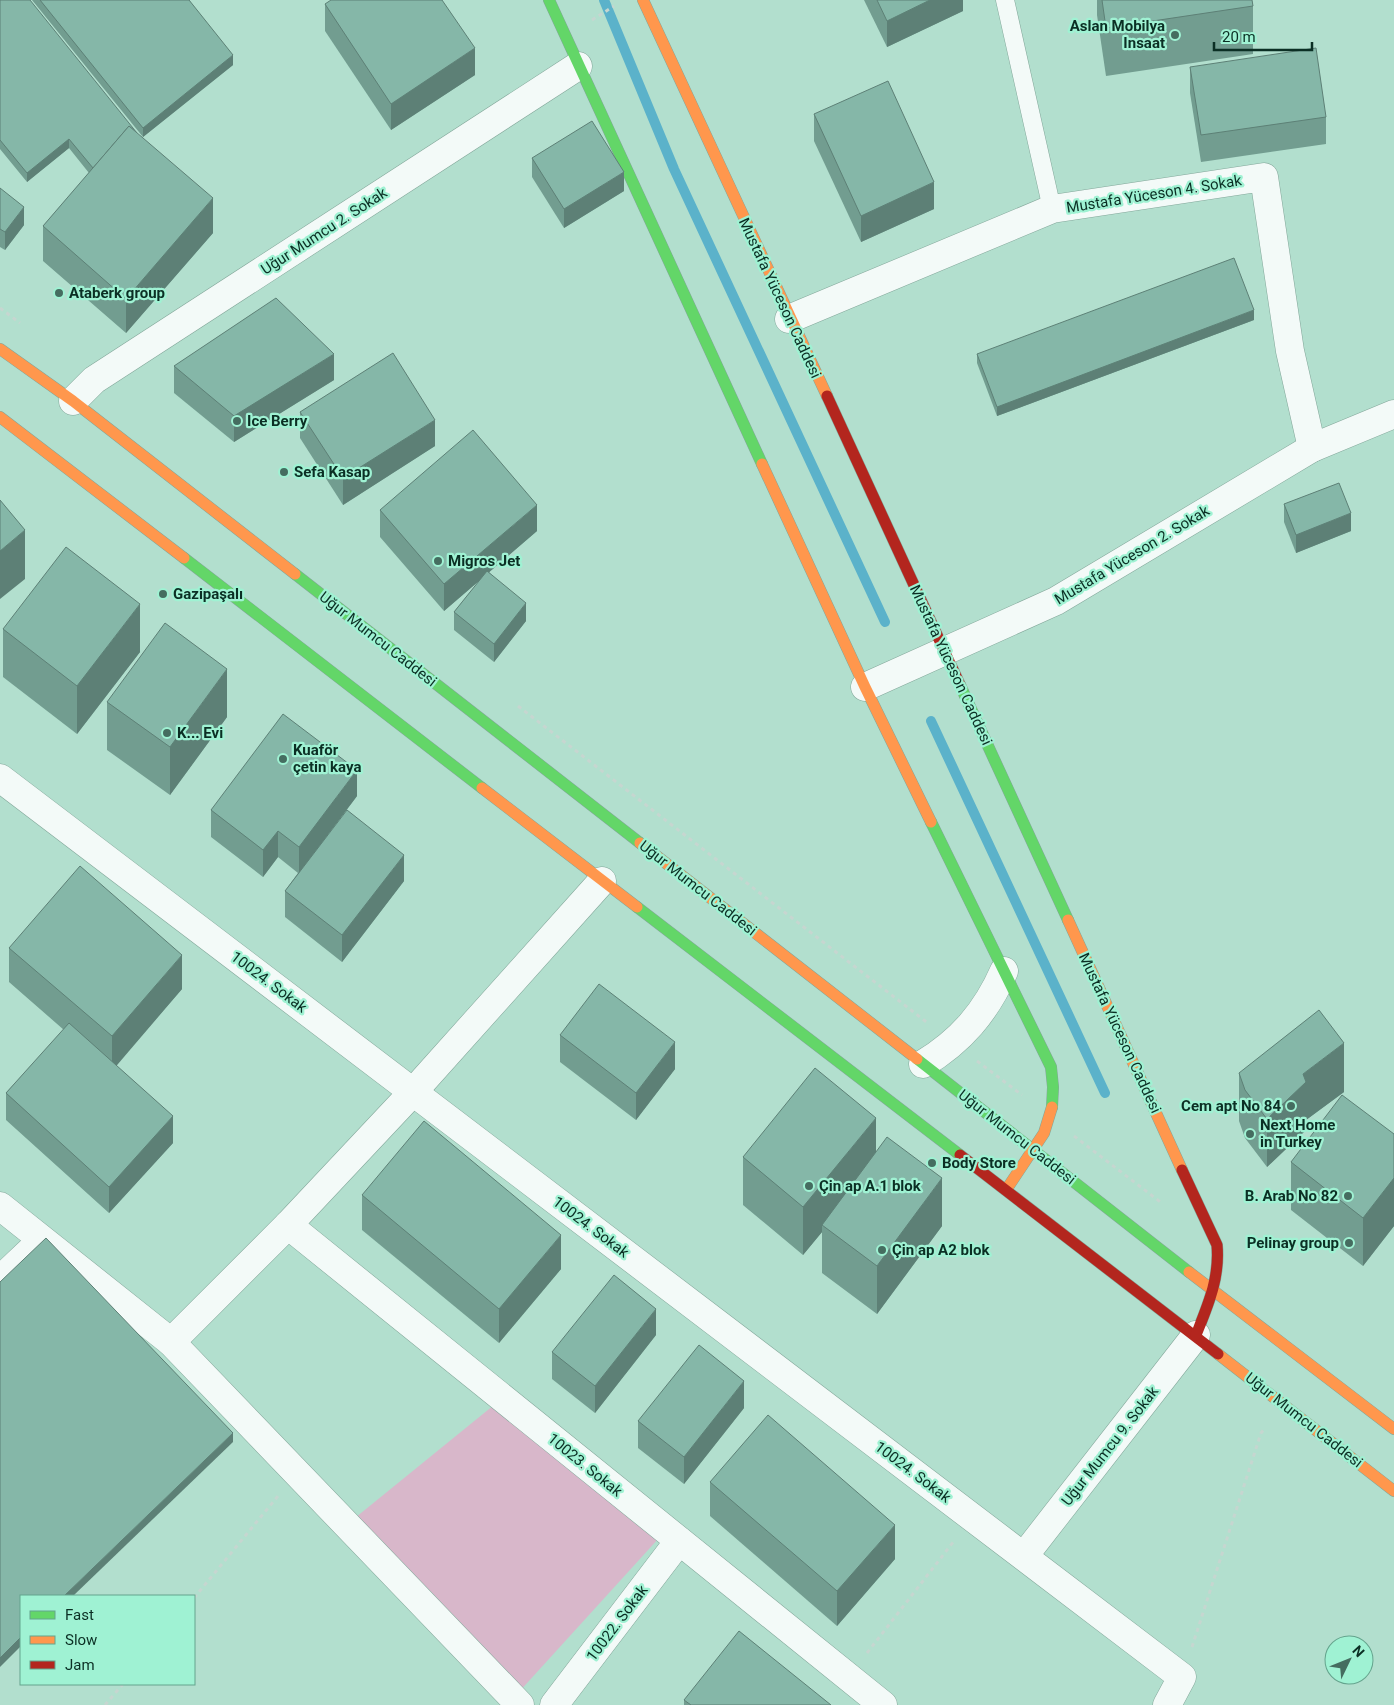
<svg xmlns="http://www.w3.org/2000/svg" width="1394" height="1705" font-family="Roboto,sans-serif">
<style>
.green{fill:#d8b7ca}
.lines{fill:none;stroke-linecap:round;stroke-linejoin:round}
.stream{stroke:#5bb2ca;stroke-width:10}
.lane-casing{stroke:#83a79a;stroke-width:19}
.street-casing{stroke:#83a79a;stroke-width:29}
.fast-casing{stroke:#83a79a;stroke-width:12}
.slow-casing{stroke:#83a79a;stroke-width:12}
.jam-casing{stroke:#83a79a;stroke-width:12}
.path{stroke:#c6d6d0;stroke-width:3;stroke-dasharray:4 4;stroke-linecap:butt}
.lane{stroke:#f3faf8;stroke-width:18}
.street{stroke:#f3faf8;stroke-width:28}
.fast{stroke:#63d668;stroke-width:11}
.slow{stroke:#ff974d;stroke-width:11}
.jam{stroke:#b3261e;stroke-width:11}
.wall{fill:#729d90}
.shaded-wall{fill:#5d8076}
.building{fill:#85b7a8;stroke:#5d8076}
.poi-dot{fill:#456d60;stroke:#9ff2d3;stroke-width:2}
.labels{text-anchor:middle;stroke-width:4.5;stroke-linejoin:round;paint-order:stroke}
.poi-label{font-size:15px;font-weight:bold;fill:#0b2f24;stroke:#9ff2d3;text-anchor:start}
.street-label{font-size:15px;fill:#0b2f24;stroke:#9ff2d3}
</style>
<rect width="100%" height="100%" fill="#b2dfce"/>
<polygon class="green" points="494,1405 659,1538 518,1693 350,1522"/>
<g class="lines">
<g class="stream">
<polyline points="604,0 674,169 885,622"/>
<polyline points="931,721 1105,1093"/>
</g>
<g class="lane-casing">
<g id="lane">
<polyline points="1005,0 1052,209"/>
<polyline points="0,1273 39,1236"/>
</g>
</g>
<g class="street-casing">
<g id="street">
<polyline points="789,319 1052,209 1264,177 1290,351 1312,448"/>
<polyline points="73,401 94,380 578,66"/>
<polyline points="865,687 1056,601 1312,448 1394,414"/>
<polyline points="0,778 1182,1677 1167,1705"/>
<path d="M923 1064C961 1041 986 1012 1004 971"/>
<polyline points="0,1206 171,1342 288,1225 413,1092 602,881"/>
<polyline points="288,1225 883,1705"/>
<polyline points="171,1342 520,1705"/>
<polyline points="1024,1556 1196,1335"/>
<polyline points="554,1705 679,1541"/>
</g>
</g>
<g class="fast-casing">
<g id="fast">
<polyline points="549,0 762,464"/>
<polyline points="184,558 482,788"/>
<polyline points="295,574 640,843"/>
<polyline points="960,685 1068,920"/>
<polyline points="931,822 1051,1067 1053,1087 1052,1107"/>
<polyline points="637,907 960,1155"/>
<polyline points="917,1059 1189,1272"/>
</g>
</g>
<g class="slow-casing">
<g id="slow">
<polyline points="643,0 827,396"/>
<polyline points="0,349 73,401 295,574"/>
<polyline points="0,417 184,558"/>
<polyline points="762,464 865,687 931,822"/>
<polyline points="482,788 637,907"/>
<polyline points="640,843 917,1059"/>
<polyline points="1068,920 1182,1170"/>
<polyline points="1006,1190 1044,1133 1052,1107"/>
<polyline points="1189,1272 1394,1429"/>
<polyline points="1218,1354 1394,1491"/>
</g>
</g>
<g class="jam-casing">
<g id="jam">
<polyline points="827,396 960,685"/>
<polyline points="960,1155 1218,1354"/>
<path d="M1182 1170 1217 1245C1220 1278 1208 1305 1196 1335"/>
</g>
</g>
<g class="path">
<polyline points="592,20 614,6"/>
<polyline points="0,308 20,323"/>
<polyline points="518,706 929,1024"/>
<polyline points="977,1061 1022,1095"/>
<polyline points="1074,1136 1163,1204"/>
<polyline points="194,1598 278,1496"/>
<polyline points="1192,1647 1261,1433 1265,1428"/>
<polyline points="867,1653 954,1541"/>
<polyline points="105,1705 123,1684"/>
</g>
<use href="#lane" class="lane"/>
<use href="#street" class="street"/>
<use href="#fast" class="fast"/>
<use href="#slow" class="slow"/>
<use href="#jam" class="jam"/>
</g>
<g class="wall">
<polygon points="0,0 213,233 126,333 43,261 43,226 89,173 69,148 27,182 0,149"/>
<polygon points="32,0 189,0 233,65 143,137"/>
<polygon points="864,0 963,0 963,11 887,47"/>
<polygon points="1097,0 1252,0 1253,6 1253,54 1106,76 1097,15"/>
<polygon points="325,4 475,75 391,130 325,31"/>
<polygon points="1190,67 1326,117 1326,144 1201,162 1190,93"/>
<polygon points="814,114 934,209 861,242 814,141"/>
<polygon points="532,158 624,191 564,228 532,177"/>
<polygon points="0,188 24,225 5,250 0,247"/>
<polygon points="1254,320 997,416 977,363 977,354"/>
<polygon points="174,366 334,380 234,442 174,393"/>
<polygon points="300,412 435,446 343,505 300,438"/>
<polygon points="1284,504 1351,531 1296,553 1284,522"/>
<polygon points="380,510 537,531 489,572 526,621 494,662 454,630 454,612 480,580 444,611 380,537"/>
<polygon points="3,629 140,652 77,734 3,677"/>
<polygon points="107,702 227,717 170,795 107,750"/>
<polygon points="357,796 327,836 404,881 342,962 285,917 285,891 298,873 278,857 263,877 211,837 211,810"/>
<polygon points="9,948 182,989 116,1065 173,1143 109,1213 6,1120 6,1093 64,1030 9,982"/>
<polygon points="560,1035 675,1069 636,1120 560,1062"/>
<polygon points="1239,1073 1344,1092 1306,1120 1306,1130 1267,1167 1245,1138 1239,1121"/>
<polygon points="1394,1134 1394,1226 1363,1266 1291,1210 1291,1162"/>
<polygon points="876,1153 942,1226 877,1314 822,1273 822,1232 803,1255 743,1205 743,1157"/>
<polygon points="362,1195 561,1269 499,1343 362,1230"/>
<polygon points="656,1335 595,1413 552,1379 552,1352"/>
<polygon points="744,1408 684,1484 638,1448 638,1421"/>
<polygon points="710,1482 895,1559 837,1626 710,1516"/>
<polygon points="684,1700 831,1705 684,1705"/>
</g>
<g class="shaded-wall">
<polygon points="930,0 963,0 963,11 887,47 887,21"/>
<polygon points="475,48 475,75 391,130 391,104"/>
<polygon points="233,55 233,65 143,137 143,128"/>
<polygon points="69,139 69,148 27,182 27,173"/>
<polygon points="624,172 624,191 564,228 564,209"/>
<polygon points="934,182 934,209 861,242 861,216"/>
<polygon points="213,198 213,233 126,333 126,299"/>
<polygon points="24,207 24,225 5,250 5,232"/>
<polygon points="1254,310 1254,320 997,416 997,407"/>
<polygon points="334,354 334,380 234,442 234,416"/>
<polygon points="435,420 435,446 343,505 343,478"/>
<polygon points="537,505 537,531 444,611 444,584"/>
<polygon points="1351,513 1351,531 1296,553 1296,535"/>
<polygon points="25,530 25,579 0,599 0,551"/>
<polygon points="526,603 526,621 494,662 494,644"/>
<polygon points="140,604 140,652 77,734 77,686"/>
<polygon points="227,669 227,717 170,795 170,747"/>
<polygon points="357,770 357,796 299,873 299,847"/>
<polygon points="278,831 278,857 263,877 263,850"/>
<polygon points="404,855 404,881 342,962 342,935"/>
<polygon points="182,955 182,989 112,1071 112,1036"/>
<polygon points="675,1042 675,1069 636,1120 636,1093"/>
<polygon points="1344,1043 1344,1092 1306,1120 1306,1130 1267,1167 1267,1119 1303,1074"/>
<polygon points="173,1116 173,1143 109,1213 109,1187"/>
<polygon points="876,1118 876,1166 822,1225 822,1232 803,1255 803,1207"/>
<polygon points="942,1178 942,1226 877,1314 877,1266"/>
<polygon points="1394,1178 1394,1226 1363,1266 1363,1218"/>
<polygon points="561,1235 561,1269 499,1343 499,1309"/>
<polygon points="656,1309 656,1335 595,1413 595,1386"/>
<polygon points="744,1381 744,1408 684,1484 684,1457"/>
<polygon points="233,1433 233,1442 73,1596 64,1596"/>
<polygon points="895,1525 895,1559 837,1626 837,1591"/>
<polygon points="21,1637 21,1646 0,1667 0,1658"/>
</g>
<g class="building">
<polygon points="0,0 30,0 137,133 129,126 93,168 69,139 27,173 0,140"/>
<polygon points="40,0 189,0 233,55 143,128"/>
<polygon points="331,0 442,0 475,48 391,104 325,4"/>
<polygon points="877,0 930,0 887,21"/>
<polygon points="1102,0 1252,0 1253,6 1106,28"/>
<polygon points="1316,48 1326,117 1201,135 1190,67"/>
<polygon points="888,81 934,182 861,216 814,114"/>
<polygon points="592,121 624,172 564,209 532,158"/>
<polygon points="129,126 213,198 126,299 43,226"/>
<polygon points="0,188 24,207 5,232 0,229"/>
<polygon points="1234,258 1254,310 997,407 977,354"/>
<polygon points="276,298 334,354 234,416 174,366"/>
<polygon points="393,353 435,420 343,478 300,412"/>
<polygon points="473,430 537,505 444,584 380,510"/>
<polygon points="1339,483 1351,513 1296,535 1284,504"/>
<polygon points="0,500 25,530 0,551"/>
<polygon points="66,547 140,604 77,686 3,629"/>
<polygon points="487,571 526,603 494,644 454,612"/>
<polygon points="165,623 227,669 170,747 107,702"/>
<polygon points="283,714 357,770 299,847 278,831 263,850 211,810"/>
<polygon points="347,810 404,855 342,935 285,891"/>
<polygon points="80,866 182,955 112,1036 9,948"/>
<polygon points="599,984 675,1042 636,1093 560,1035"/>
<polygon points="1319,1010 1344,1043 1303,1074 1306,1082 1267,1119 1245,1090 1239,1073"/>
<polygon points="69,1023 173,1116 109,1187 6,1093"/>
<polygon points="815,1068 876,1118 803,1207 743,1157"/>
<polygon points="1342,1095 1394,1134 1394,1178 1363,1218 1291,1162"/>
<polygon points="424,1121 561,1235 499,1309 362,1195"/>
<polygon points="887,1137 942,1178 877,1266 822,1225"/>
<polygon points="46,1238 233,1433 64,1596 21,1596 21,1637 0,1658 0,1282"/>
<polygon points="614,1275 656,1309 595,1386 552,1352"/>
<polygon points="699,1345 744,1381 684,1457 638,1421"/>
<polygon points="768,1415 895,1525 837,1591 710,1482"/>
<polygon points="739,1631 831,1705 691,1705 684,1700"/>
</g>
<g class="poi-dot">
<circle cx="1175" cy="35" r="5"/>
<circle cx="59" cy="293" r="5"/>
<circle cx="237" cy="421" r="5"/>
<circle cx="284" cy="472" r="5"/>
<circle cx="438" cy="561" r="5"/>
<circle cx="163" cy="594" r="5"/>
<circle cx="167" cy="733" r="5"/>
<circle cx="283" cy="759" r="5"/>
<circle cx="1291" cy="1106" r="5"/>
<circle cx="1250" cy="1134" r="5"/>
<circle cx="932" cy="1163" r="5"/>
<circle cx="809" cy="1186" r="5"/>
<circle cx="1348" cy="1196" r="5"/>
<circle cx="1349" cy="1243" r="5"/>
<circle cx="882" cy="1250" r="5"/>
</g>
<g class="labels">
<g class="poi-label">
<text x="1165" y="31" text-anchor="end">Aslan Mobilya<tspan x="1165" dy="17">Insaat</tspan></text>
<text x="69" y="298">Ataberk group</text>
<text x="247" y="426">Ice Berry</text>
<text x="294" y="477">Sefa Kasap</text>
<text x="448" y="566">Migros Jet</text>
<text x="173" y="599">Gazipaşalı</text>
<text x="177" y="738">K... Evi</text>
<text x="293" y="755">Kuaför<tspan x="293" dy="17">çetin kaya</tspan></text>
<text x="1281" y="1111" text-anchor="end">Cem apt No 84</text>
<text x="1260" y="1130">Next Home<tspan x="1260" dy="17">in Turkey</tspan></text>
<text x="942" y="1168">Body Store</text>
<text x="819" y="1191">Çin ap A.1 blok</text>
<text x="1338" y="1201" text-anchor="end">B. Arab No 82</text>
<text x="1339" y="1248" text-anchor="end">Pelinay group</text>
<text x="892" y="1255">Çin ap A2 blok</text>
</g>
<g class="street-label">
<text transform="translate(1154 194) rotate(-9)" y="5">Mustafa Yüceson 4. Sokak</text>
<text transform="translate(324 231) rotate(-33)" y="5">Uğur Mumcu 2. Sokak</text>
<text transform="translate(780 298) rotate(65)" y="5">Mustafa Yüceson Caddesi</text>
<text transform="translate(1132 555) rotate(-31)" y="5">Mustafa Yüceson 2. Sokak</text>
<text transform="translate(378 639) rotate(38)" y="5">Uğur Mumcu Caddesi</text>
<text transform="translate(951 665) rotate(65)" y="5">Mustafa Yüceson Caddesi</text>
<text transform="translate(698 888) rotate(38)" y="5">Uğur Mumcu Caddesi</text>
<text transform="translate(269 982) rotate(37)" y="5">10024. Sokak</text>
<text transform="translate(1120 1033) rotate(65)" y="5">Mustafa Yüceson Caddesi</text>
<text transform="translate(1017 1137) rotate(38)" y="5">Uğur Mumcu Caddesi</text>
<text transform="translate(591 1227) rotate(37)" y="5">10024. Sokak</text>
<text transform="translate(1304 1420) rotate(38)" y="5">Uğur Mumcu Caddesi</text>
<text transform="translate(1110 1446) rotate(-52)" y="5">Uğur Mumcu 9. Sokak</text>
<text transform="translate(585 1465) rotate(39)" y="5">10023. Sokak</text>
<text transform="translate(913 1472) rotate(37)" y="5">10024. Sokak</text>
<text transform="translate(617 1623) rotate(-53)" y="5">10022. Sokak</text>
</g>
</g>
<rect x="20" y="1595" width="175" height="90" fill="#9ff2d3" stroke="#64a48d"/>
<rect x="30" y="1611" width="25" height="8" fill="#63d668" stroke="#64a48d"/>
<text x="65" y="1620" font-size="15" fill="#0b2f24">Fast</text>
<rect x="30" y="1636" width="25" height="8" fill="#ff974d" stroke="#64a48d"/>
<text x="65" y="1645" font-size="15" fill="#0b2f24">Slow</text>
<rect x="30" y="1661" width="25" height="8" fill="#b3261e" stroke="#64a48d"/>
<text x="65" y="1670" font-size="15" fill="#0b2f24">Jam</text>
<g transform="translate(1349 1660) rotate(47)"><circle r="24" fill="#9ff2d3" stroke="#64a48d"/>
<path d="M0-4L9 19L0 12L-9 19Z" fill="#456d60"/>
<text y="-8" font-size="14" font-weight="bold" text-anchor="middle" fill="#0b2f24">N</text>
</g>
<path d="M1214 42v8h98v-8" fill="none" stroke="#0b2f24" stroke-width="2.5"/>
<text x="1222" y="42" font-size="15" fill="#0b2f24" stroke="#9ff2d3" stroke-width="4" paint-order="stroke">20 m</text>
</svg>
